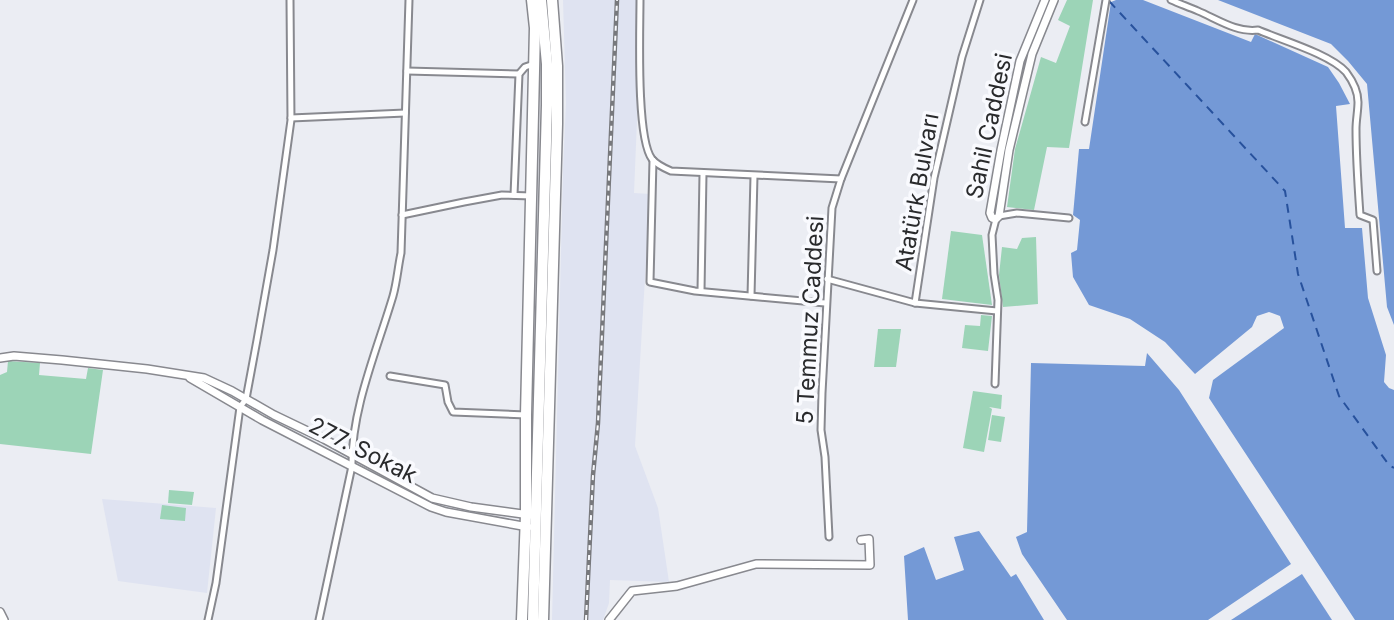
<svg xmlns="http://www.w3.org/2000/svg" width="1394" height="620" font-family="Inter,sans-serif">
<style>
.built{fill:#dfe3f1}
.green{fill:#9cd4b7}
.water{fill:#7499d6}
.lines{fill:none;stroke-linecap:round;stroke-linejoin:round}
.ferry{stroke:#27519c;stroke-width:2;stroke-dasharray:9 7;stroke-linecap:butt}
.minor-casing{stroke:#88898f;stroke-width:9}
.tertiary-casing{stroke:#88898f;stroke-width:10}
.trunk-casing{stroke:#88898f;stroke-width:13}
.minor{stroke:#fff;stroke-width:5}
.tertiary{stroke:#fff;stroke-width:7}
.trunk{stroke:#fff;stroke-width:10}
.rail-casing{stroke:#78797d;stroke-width:4.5}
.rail{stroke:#f9fafe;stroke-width:2;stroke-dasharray:5;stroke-linecap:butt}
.labels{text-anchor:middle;stroke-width:7;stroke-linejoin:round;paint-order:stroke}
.street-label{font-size:23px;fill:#292a2c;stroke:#f9fafe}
</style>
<rect width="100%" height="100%" fill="#ebedf3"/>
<g class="built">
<polygon points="563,0 642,0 634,193 650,194 635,446 658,508 669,582 610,580 609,603 603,620 552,620 563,171 566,103"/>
<polygon points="102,499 216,508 207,593 118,581"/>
</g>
<g class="green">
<polygon points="1067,0 1093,0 1069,148 1047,147 1034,210 1007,207 1015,149 1041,57 1056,63 1070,26 1058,20"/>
<polygon points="951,231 982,235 992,305 942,299"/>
<polygon points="1036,237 1038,304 1003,307 999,275 1002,247 1017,249 1022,238"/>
<polygon points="981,315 992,316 988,351 962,348 965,325 980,326"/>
<polygon points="878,329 901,329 896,367 874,367"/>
<polygon points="8,361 40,363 39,375 86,379 88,368 103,370 91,454 0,444 0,375 7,372"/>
<polygon points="973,391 1002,395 1001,409 989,407 992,409 984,452 963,448"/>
<polygon points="992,415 1005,417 1001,442 988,440"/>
<polygon points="169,490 194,492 192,505 168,503"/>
<polygon points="162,505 186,508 185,521 160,519"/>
</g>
<g class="water">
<polygon points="1116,0 1143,0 1251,42 1255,34 1328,67 1339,83 1350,104 1336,106 1345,228 1362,228 1368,298 1386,355 1384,382 1389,388 1394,390 1394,620 1355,620 1209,398 1213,380 1284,328 1280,316 1269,312 1257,316 1252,327 1195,374 1165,342 1130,319 1089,305 1073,277 1071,253 1077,250 1080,220 1073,215 1079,149 1089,149 1111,2"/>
<polygon points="1218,0 1394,0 1394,325 1387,307 1367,84 1348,61 1331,44"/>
<polygon points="1147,353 1179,390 1291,564 1208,620 1067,620 1022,554 1016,537 1027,532 1031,363 1145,366"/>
<polygon points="979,531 1011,577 1016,574 1044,620 908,620 904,556 924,547 936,580 964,570 954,537"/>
<polygon points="1302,574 1332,620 1231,620"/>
</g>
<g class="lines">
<polyline class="ferry" points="1109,1 1285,191 1298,274 1339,396 1389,465 1394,468"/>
<g class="minor-casing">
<g id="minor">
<path d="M640 0C640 30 636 138 652 159 657 165 664 168 671 171L841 179"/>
<path d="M1171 0C1180 4 1189 7 1198 11 1217 19 1237 33 1258 30 1281 40 1330 54 1346 72 1352 80 1358 92 1358 102 1358 111 1356 120 1356 129 1356 158 1358 186 1360 215L1373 220 1377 271"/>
<polyline points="407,71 519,74"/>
<polyline points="291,118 405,113"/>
<polyline points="1085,122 1106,0"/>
<polyline points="653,160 650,282 695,291 825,303"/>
<polyline points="514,195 519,74 525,67 534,64"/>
<polyline points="402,215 464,202 502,195 532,196"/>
<polyline points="999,216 1017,213 1069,218"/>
<polyline points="827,279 915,303 934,178 962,57 980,0"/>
<polyline points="701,291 703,174"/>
<polyline points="751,296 754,176"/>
<polyline points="915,303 997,311"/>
<polyline points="390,376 445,385 448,402 453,412 526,415"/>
<polyline points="995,384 998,300 994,274 992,235 996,219"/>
<polyline points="829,537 825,457 821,430 822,393 832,208 841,179 913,0"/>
<polyline points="208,620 216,583 240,407 246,399 257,340 273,250 291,120 290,0"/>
<path d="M319 620 352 466C351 410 377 350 393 296 397 282 398 267 401 253L409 0"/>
</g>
</g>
<g class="tertiary-casing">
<g id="tertiary">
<polyline points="1045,0 1020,61 1001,150 990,213 992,218 996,219 999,216 1009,150 1032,54 1054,0"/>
<polyline points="0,358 14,356 62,360 147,369 204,378 232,391 274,415 324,439 432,498 471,507 530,515"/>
<polyline points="190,378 262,420 431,507 446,512 528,527"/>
<polyline points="0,612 4,620"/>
<polyline points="609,620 632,591 677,586 756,564 870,565 869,539 861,540"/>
</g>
</g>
<g class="trunk-casing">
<g id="trunk">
<polyline points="522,620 526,515 526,415 535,28 532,0"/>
<polyline points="533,620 547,105 547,64 541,0"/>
<polyline points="543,620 557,124 557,66 552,0"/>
</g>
</g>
<use href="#minor" class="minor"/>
<use href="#tertiary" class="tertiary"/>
<use href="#trunk" class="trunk"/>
<g class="rail-casing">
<polyline id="rail" points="586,620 593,475 598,423 617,0"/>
</g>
<use href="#rail" class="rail"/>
</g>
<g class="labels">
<g class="street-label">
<text transform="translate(989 126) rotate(-78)" y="8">Sahil Caddesi</text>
<text transform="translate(917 192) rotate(-80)" y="8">Atatürk Bulvarı</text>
<text transform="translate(810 320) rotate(-87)" y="8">5 Temmuz Caddesi</text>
<text transform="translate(363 450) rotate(27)" y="8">277. Sokak</text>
</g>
</g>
</svg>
